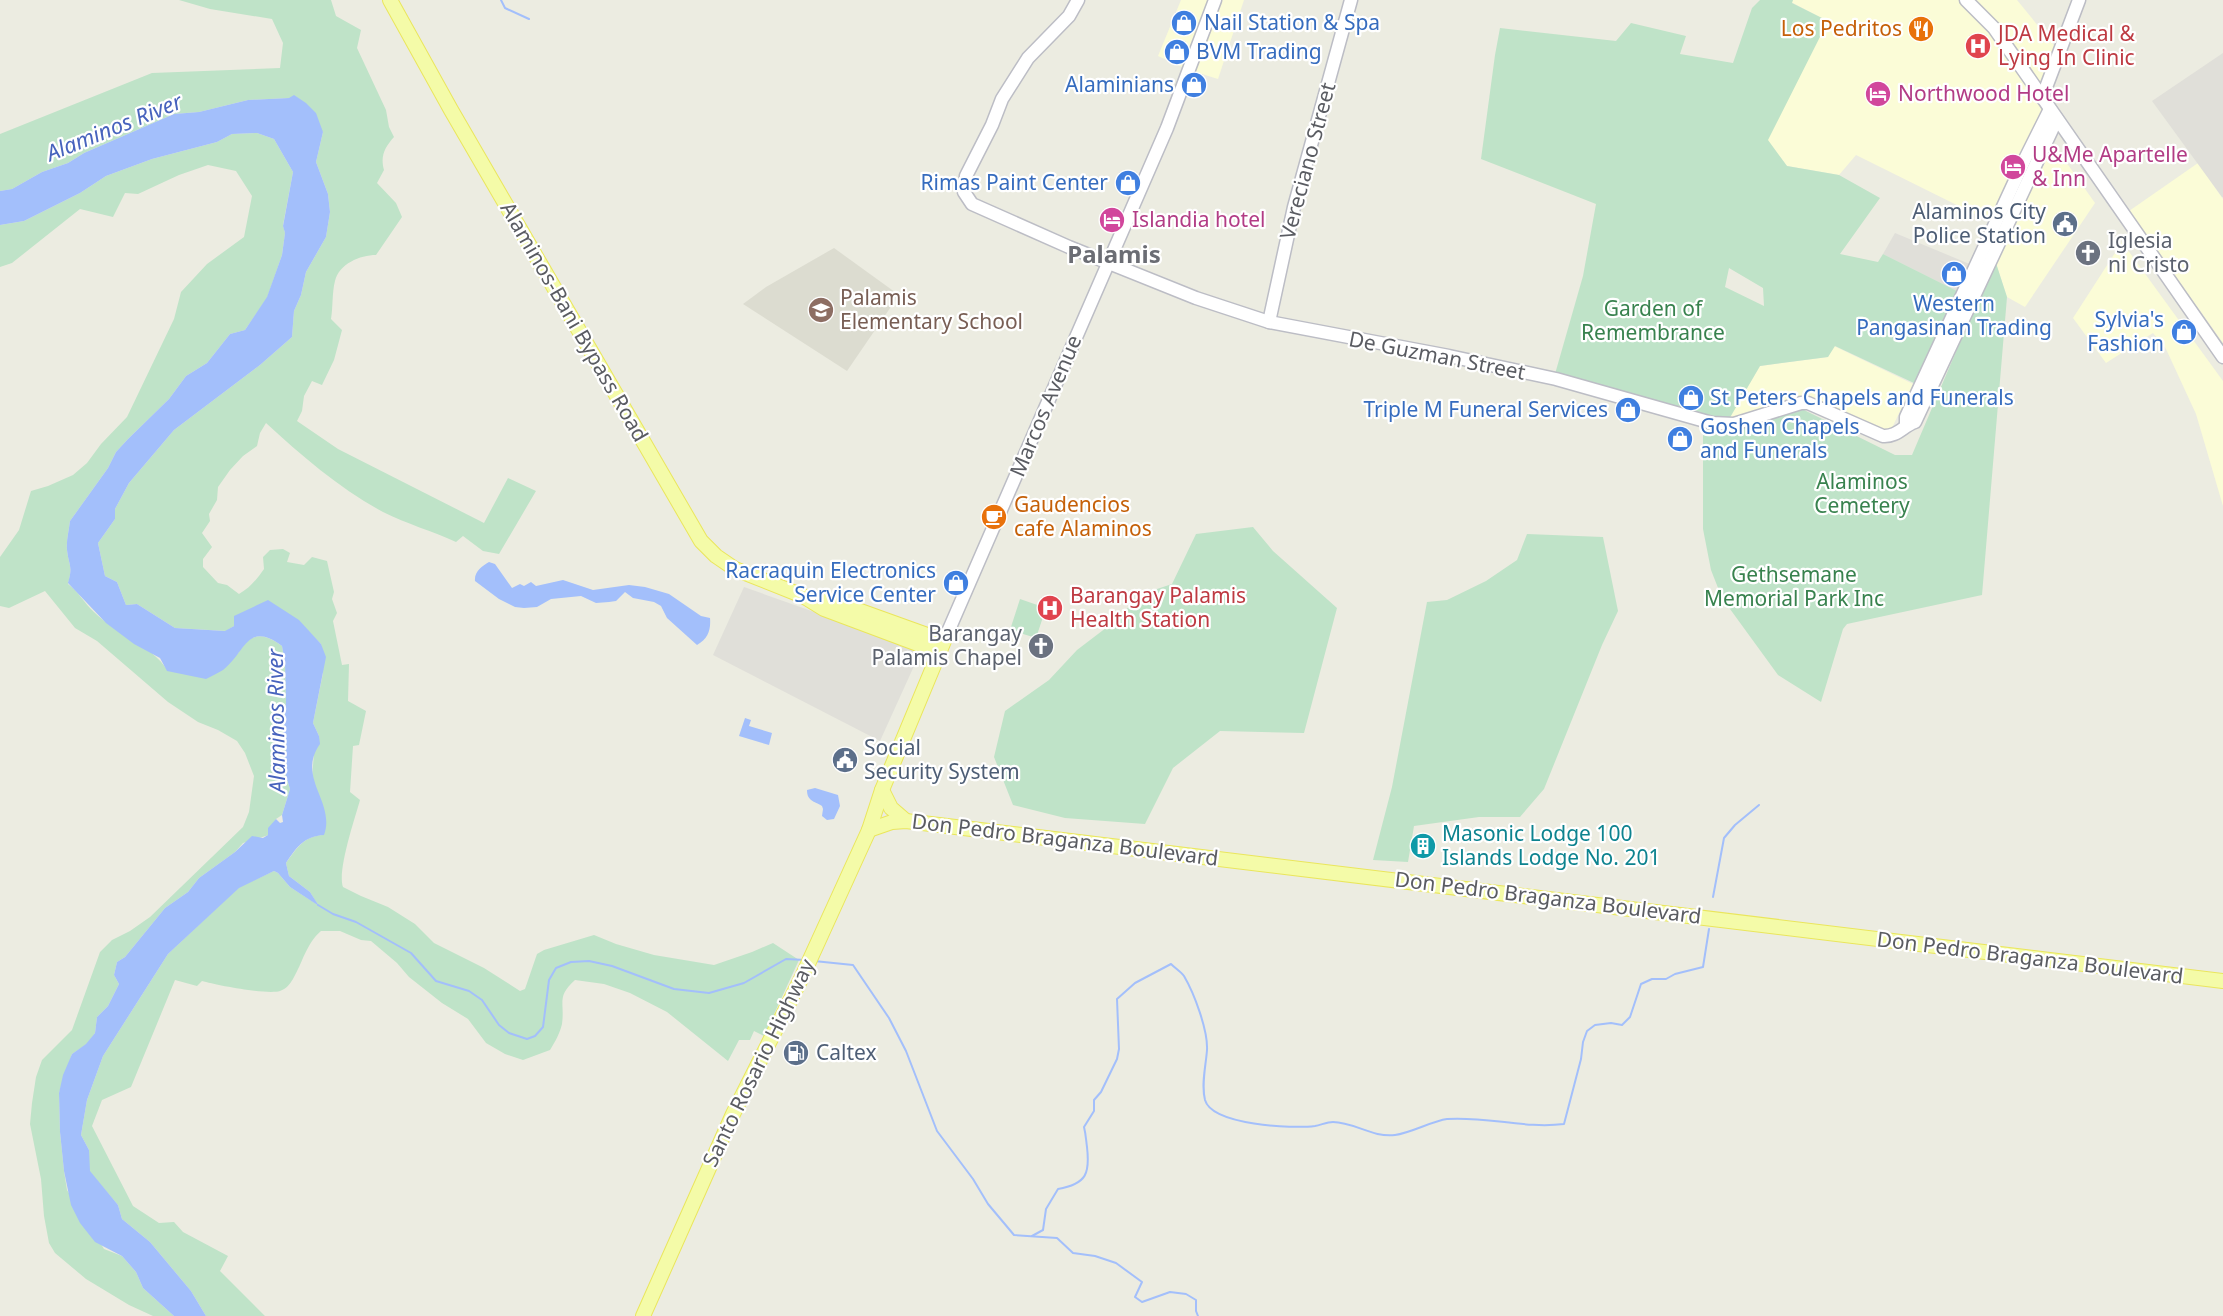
<svg xmlns="http://www.w3.org/2000/svg" width="2223" height="1316" font-family="'Noto Sans',sans-serif">
<style>
.commercial{fill:#fbfcd7}
.industrial{fill:#e0dfd9}
.education{fill:#dcdcd0}
.green{fill:#bfe3c8;fill-rule:evenodd}
.water{fill:#a3bffb}
.lines{fill:none;stroke-linecap:round;stroke-linejoin:round}
.stream{stroke:#a3bffb;stroke-width:2}
.secondary-casing{stroke:#bcbdc5;stroke-width:15}
.primary-casing{stroke:#eae65c;stroke-width:16}
.secondary{stroke:#fff;stroke-width:12}
.primary{stroke:#f4fba8;stroke-width:14}
.labels{text-anchor:middle;stroke-width:4.5;stroke-linejoin:round;paint-order:stroke}
.shop-label{font-size:21px;fill:#366cbe;stroke:#fff;text-anchor:end}
.food-label{font-size:21px;fill:#c56008;stroke:#fff;text-anchor:end}
.health-label{font-size:21px;fill:#be3a42;stroke:#fff;text-anchor:start}
.hotel-label{font-size:21px;fill:#b23c85;stroke:#fff;text-anchor:start}
.street-label{font-size:21px;fill:#5a5c62;stroke:#fff}
.service-label{font-size:21px;fill:#4e5e75;stroke:#fff;text-anchor:start}
.worship-label{font-size:21px;fill:#5b616d;stroke:#fff;text-anchor:start}
.education-label{font-size:21px;fill:#785e54;stroke:#fff;text-anchor:start}
.park-label{font-size:21px;fill:#38824e;stroke:#fff}
.culture-label{font-size:21px;fill:#0d838f;stroke:#fff;text-anchor:start}
.water-label{font-size:22px;font-style:italic;fill:#4763bd;stroke:#fff}
.quarter-label{font-size:24px;font-weight:bold;fill:#6b6d74;stroke:#fff}
</style>
<rect width="100%" height="100%" fill="#ecece1"/>
<g class="commercial">
<polygon points="1181,0 1244,0 1218,79 1189,70 1158,56"/>
<polygon points="1793,0 2017,0 2057,49 2037,101 2042,109 1991,222 1856,155 1839,175 1787,166 1767,140 1827,21 1791,2"/>
<polygon points="2054,145 2095,203 2025,307 2007,297 1995,260"/>
<polygon points="2198,163 2223,199 2223,343 2129,211"/>
<polygon points="2122,242 2223,381 2223,506 2196,414 2166,349 2153,333 2106,363 2073,318"/>
<polygon points="1834,346 1913,384 1891,430 1884,433 1805,398 1751,416 1729,418 1760,366 1828,357"/>
</g>
<g class="industrial">
<polygon points="2223,53 2223,197 2222,197 2152,101"/>
<polygon points="1895,233 1972,265 1959,292 1883,254"/>
<polygon points="744,587 919,649 919,655 880,741 713,655"/>
</g>
<polygon class="education" points="834,248 899,295 847,371 743,304 766,287"/>
<g class="green">
<path d="M179 0H331L336 16 361 30 357 48 386 110 389 127 394 137C385 147 380 156 384 170L377 183 396 203 402 217 376 255C360 255 339 264 335 281 332 292 333 308 331 319L342 330 334 360 322 385 312 381 304 396 302 411 297 421 338 449 484 523 508 478 536 491 499 554 483 551 463 536 456 542C432 531 407 524 383 512 340 489 302 456 266 423L260 433 257 446 243 456 230 470 218 487 217 500 209 514 210 521 202 533 212 547 203 559V567L218 583 227 585 239 594C250 588 257 579 264 569L263 557 270 550 283 549 290 553 287 562 304 565 312 557 327 561 334 592 332 599 337 613 333 621 342 665 349 664 348 701 366 711 359 745 353 746 350 792 360 800C355 818 337 871 343 887L361 896 388 907 415 924 434 943 484 968 520 991 525 989 537 954 544 950 594 935 616 944 654 955 714 965 752 952 773 943 799 960 764 1036 754 1031 750 1040H739L728 1061 667 1012 630 993 604 984 575 980C556 997 565 1002 562 1024 560 1033 555 1042 550 1050L523 1060 505 1054 486 1043 468 1019 442 1003 409 977 397 963 371 941 361 940 340 931H321C306 944 303 962 293 979 290 984 286 989 280 991 267 995 216 985 202 981L197 986 175 980 131 1087 102 1100 92 1126 133 1206 159 1223 174 1222 183 1232 228 1256 220 1271 265 1316H206L191 1291 150 1242 122 1219 118 1205 89 1171V1150L81 1135 87 1100 103 1056 168 954 239 887 274 871 278 873 290 887 318 905 310 892 289 876 286 863C297 848 304 836 323 835L318 793 312 778 314 753 319 736 313 723 323 673 321 644 310 633 234 626 226 631 175 628 137 604 126 605 117 582 105 576 98 543 115 519V509L129 483 174 430 260 365 292 337 294 311 301 295 306 272 326 237 330 212 328 194 316 162 323 132 289 98 248 100 199 112 174 114 84 153 68 163 42 172 12 189 0 191V134L152 73 280 68 283 43 272 19 210 9Z"/>
<path d="M1760 0H1793L1792 3 1828 21 1768 140 1787 166 1839 175 1880 198 1840 254 1878 262 1883 254 1959 292 1916 384 1835 346 1828 357 1760 366 1728 421H1722L1555 374 1583 276 1596 204 1481 159 1495 55 1500 28 1616 41 1631 23 1686 36 1680 54 1733 63 1752 8ZM1729 268 1763 288 1764 306 1725 287Z"/>
<path d="M257 133 274 139 293 172 283 225 285 233 282 255 267 298 245 330 230 334 207 363 186 376 169 399 128 439 116 452 108 468 70 521C69 530 66 541 67 550 69 567 73 565 68 584 79 592 84 603 94 612 116 634 151 644 168 671L238 653C251 632 263 632 282 646L285 664 286 702 283 731 286 752 283 766 290 789 282 815 276 819 269 835 243 843 235 852 199 878 188 892 165 908 125 957 117 962 114 975 119 984 108 1006 97 1017 95 1033 87 1044 72 1054 59 1093 60 1132 64 1171 67 1190 104 1249 122 1256 136 1272 143 1288 174 1316H153L129 1305 86 1279 55 1253 49 1243 44 1216 41 1179 30 1124 32 1103 36 1077 42 1060 72 1030 100 952 112 940 130 931 150 917 243 827 249 812 254 776 245 753 237 741 218 730 198 722 168 702 97 641 75 628 45 591 9 608 0 606V557L19 530 31 491 48 486 73 475 87 463 101 444 127 417 174 319 181 292 207 264 244 237 252 196 236 171 208 165 179 175 138 194 125 193 113 217 80 209 12 263 0 267V225L24 221 80 193 106 176 152 159 217 142 232 134Z"/>
<polygon points="1995,260 2007,297 1982,595 1847,624 1843,629 1821,702 1778,675 1722,598 1711,570 1703,529 1703,425 1800,408 1895,455 1912,455"/>
<polygon points="1253,527 1273,551 1337,608 1304,733 1220,731 1173,768 1145,824 1065,818 1013,805 994,757 1005,711 1049,680 1077,650 1119,618 1139,595 1172,584 1196,534"/>
<polygon points="1527,534 1603,537 1618,611 1602,645 1544,789 1520,817 1479,817 1414,826 1408,862 1373,860 1392,787 1427,602 1447,600 1486,581 1517,560"/>
<polygon points="1020,599 1046,608 1036,638 1010,630"/>
</g>
<g class="water">
<path d="M294 95 306 103 316 113 323 132 316 162 328 194 330 212 326 237 306 272 301 295 294 311 292 337 260 365 174 430 129 483 115 509V519L98 543 105 576 117 582 126 605 137 604 175 628 225 631 234 626V616L268 600 299 620 321 644 326 657 313 723 319 736 320 744C296 778 336 802 324 835 304 836 296 848 286 863L289 876 310 892 319 906 290 887 278 873 274 871 239 888 168 954 103 1056 87 1100 81 1135 89 1150 90 1171 118 1205 122 1219 150 1242 191 1291 206 1316H174L143 1288 136 1272 122 1256 95 1242 80 1223 71 1205 64 1171 60 1132 59 1093 63 1075 72 1054 86 1044 95 1033 97 1017 108 1006 119 984 114 975 117 962 125 957 165 908 188 892 199 878 235 852 252 836 263 838 268 835V828L276 819 280 823 283 822 282 815 290 789 283 766 286 752 283 731 286 702 285 664 282 646C247 620 246 652 223 670 218 673 212 676 206 679L167 671 160 658 134 644 106 623 68 583C73 565 69 567 67 550 66 541 69 530 70 521L108 468 116 452 128 439 169 399 186 376 207 363 230 334 245 330 267 297 282 255 285 233 283 226 293 172 274 139 257 133 232 134 217 142 152 159 106 176 80 193 24 221 0 225V191L12 189 42 172 68 163 84 153 174 114 199 112 248 100 289 98Z"/>
<path d="M489 562 495 564 512 588 520 584 524 586 531 582 536 586 563 580 593 590 629 585 645 587 669 594 701 616 710 618C711 630 708 639 697 645L667 618 661 606 654 602 633 598 625 592 616 601 609 602 596 603 581 596 551 599 537 607 524 608 515 607 499 599 475 581C474 572 482 566 489 562Z"/>
<polygon points="745,718 751,720 749,726 772,733 769,745 739,736"/>
<path d="M815 788 838 795 840 806 834 819 827 820 822 816 823 809 822 806C814 801 807 801 807 790Z"/>
</g>
<g class="lines">
<g class="stream">
<polyline points="501,0 505,8 529,19"/>
<polyline points="1713,897 1724,838 1735,825 1759,805"/>
<polyline points="318,905 333,914 356,922 411,953 436,981 469,991 482,1000 499,1025 509,1033 527,1039 535,1036 543,1027 549,980 556,968 571,962 589,961 612,966 674,989 709,993 744,983 786,959 805,960"/>
<polyline points="814,961 853,965 889,1018 906,1051 937,1131 973,1179 988,1204 1014,1235 1057,1238 1073,1253 1095,1256 1116,1263 1142,1282 1135,1297 1142,1302 1170,1292 1186,1294 1196,1300 1196,1311 1198,1316"/>
<path d="M1032 1236 1043 1230 1046 1209 1058 1189C1087 1184 1090 1173 1087 1147 1086 1140 1086 1135 1084 1127L1094 1111V1100L1101 1092 1117 1059 1119 1049 1117 999 1135 983 1171 964C1175 968 1181 972 1184 976 1194 993 1208 1030 1207 1050 1206 1065 1201 1084 1205 1100 1212 1125 1292 1129 1315 1126 1321 1125 1327 1122 1333 1122 1354 1122 1373 1138 1395 1135 1411 1133 1432 1121 1447 1119 1486 1116 1525 1129 1564 1124L1581 1059 1583 1042 1587 1031 1595 1025 1611 1023 1622 1025 1630 1017 1641 984 1652 979H1666L1675 974 1703 967 1709 929"/>
</g>
<g class="secondary-casing">
<g id="secondary">
<path d="M1078 0 1069 16 1028 58 1002 99 992 125 966 176 964 192 972 204 1069 247 1196 298 1269 322 1449 356 1556 379 1712 423 1734 424 1801 403H1808L1883 436C1897 437 1903 426 1915 422L2057 119"/>
<polyline points="1966,0 1994,28 2223,357"/>
<polyline points="2042,98 2079,0"/>
<polyline points="1269,322 1294,207 1351,0"/>
<polyline points="1906,425 1906,417 2025,159 2050,109"/>
<polyline points="944,641 1167,128 1215,0"/>
</g>
</g>
<g class="primary-casing">
<g id="primary">
<polyline points="390,0 451,110 701,541 716,556 735,569 803,596 824,609 939,652"/>
<polyline points="882,790 891,808 906,821"/>
<polyline points="869,830 892,822 906,821 2223,981"/>
<polyline points="643,1316 733,1114 802,977 869,830 882,790 944,641 830,600 810,597"/>
</g>
</g>
<use href="#secondary" class="secondary"/>
<use href="#primary" class="primary"/>
</g>
<defs>
<g id="shop-disc" transform="scale(1.35)"><circle r="9.5" fill="#3f7fe0" stroke="#fff"/><path d="M-5-2.5h2.3a2.7 3.5 0 0 1 5.4 0H5L5.5 6h-11ZM-1.5-2.5h3a1.5 2.3 0 0 0-3 0Z" fill="#fff"/></g>
<g id="restaurant-disc" transform="scale(1.35)"><circle r="9.5" fill="#e8710a" stroke="#fff"/><path d="M-5-6h1v4h1v-4h1v4h1v-4h1v5L-1.5 .5V6h-2V.5L-5-1ZM5-6V6H3V1.5H1.5Q1.5-4 5-6Z" fill="#fff"/></g>
<g id="hospital-disc" transform="scale(1.35)"><circle r="9.5" fill="#e0444e" stroke="#fff"/><path d="M-5-5h3v3.5h4V-5h3V5h-3V1.5h-4V5h-3Z" fill="#fff"/></g>
<g id="hotel-disc" transform="scale(1.35)"><circle r="9.5" fill="#d1479c" stroke="#fff"/><path d="M-6-4.5h1.5V1H6V5H4.5V3h-9V5H-6ZM-4 0a1.8 1.8 0 1 1 3.6 0ZM.5 0V-2.5h3Q6-2.5 6 0Z" fill="#fff"/></g>
<g id="civic-disc" transform="scale(1.35)"><circle r="9.5" fill="#5c6f8a" stroke="#fff"/><path d="M-.6-6.5H3V-4.5H.6V-3L4-1V1h2V6H-6V1h2V-1L-.6-3ZM-1.2 2.5V6h2.4V2.5Z" fill="#fff"/></g>
<g id="church-disc" transform="scale(1.35)"><circle r="9.5" fill="#6b7280" stroke="#fff"/><path d="M-1.2-6h2.4v3.5h3.3v2.4h-3.3V6h-2.4V-.1h-3.3v-2.4h3.3Z" fill="#fff"/></g>
<g id="school-disc" transform="scale(1.35)"><circle r="9.5" fill="#8d6e63" stroke="#fff"/><path d="M0-5L7-2L0 1L-7-2ZM-4 1L0 2.5L4 1V4Q0 6-4 4Z" fill="#fff"/></g>
<g id="cafe-disc" transform="scale(1.35)"><circle r="9.5" fill="#e8710a" stroke="#fff"/><path d="M-5.5-4.5H6V0H3Q3 3.5 0 3.5H-2.5Q-5.5 3.5-5.5 0ZM3-3.2v2h1.7v-2ZM-6 4.5H4V6H-6Z" fill="#fff"/></g>
<g id="building-disc" transform="scale(1.35)"><circle r="9.5" fill="#0f9aa8" stroke="#fff"/><path d="M-4-6H4V6H1V3H-1V6H-4ZM-2.5-4.3h1.7v1.8h-1.7ZM.8-4.3h1.7v1.8H.8ZM-2.5-1h1.7V.8h-1.7ZM.8-1h1.7V.8H.8Z" fill="#fff"/></g>
<g id="fuel-disc" transform="scale(1.35)"><circle r="9.5" fill="#5c6f8a" stroke="#fff"/><path d="M-5.5-6h7V0h2V4h1.3V-2.5L3-4.5l.8-.8L6-3V5H2.5V1h-1V6h-7ZM-4.2-4.7v3.2H.2V-4.7Z" fill="#fff"/></g>
</defs>
<g fill-rule="evenodd">
<use href="#shop-disc" x="1184" y="23"/>
<use href="#restaurant-disc" x="1921" y="29"/>
<use href="#hospital-disc" x="1978" y="46"/>
<use href="#shop-disc" x="1177" y="52"/>
<use href="#shop-disc" x="1194" y="85"/>
<use href="#hotel-disc" x="1878" y="94"/>
<use href="#hotel-disc" x="2013" y="167"/>
<use href="#shop-disc" x="1128" y="183"/>
<use href="#hotel-disc" x="1112" y="220"/>
<use href="#civic-disc" x="2065" y="224"/>
<use href="#church-disc" x="2088" y="253"/>
<use href="#shop-disc" x="1954" y="274"/>
<use href="#school-disc" x="821" y="310"/>
<use href="#shop-disc" x="2184" y="332"/>
<use href="#shop-disc" x="1691" y="398"/>
<use href="#shop-disc" x="1628" y="410"/>
<use href="#shop-disc" x="1680" y="439"/>
<use href="#cafe-disc" x="994" y="517"/>
<use href="#shop-disc" x="956" y="583"/>
<use href="#hospital-disc" x="1050" y="608"/>
<use href="#church-disc" x="1041" y="646"/>
<use href="#civic-disc" x="845" y="760"/>
<use href="#building-disc" x="1423" y="846"/>
<use href="#fuel-disc" x="796" y="1053"/>
</g>
<g class="labels">
<g class="shop-label">
<text x="1204" y="30" text-anchor="start">Nail Station &amp; Spa</text>
<text x="1196" y="59" text-anchor="start">BVM Trading</text>
<text x="1174" y="92">Alaminians</text>
<text x="1108" y="190">Rimas Paint Center</text>
<text x="1954" y="311" text-anchor="middle">Western<tspan x="1954" dy="24">Pangasinan Trading</tspan></text>
<text x="2164" y="327">Sylvia's<tspan x="2164" dy="24">Fashion</tspan></text>
<text x="1710" y="405" text-anchor="start">St Peters Chapels and Funerals</text>
<text x="1608" y="417">Triple M Funeral Services</text>
<text x="1700" y="434" text-anchor="start">Goshen Chapels<tspan x="1700" dy="24">and Funerals</tspan></text>
<text x="936" y="578">Racraquin Electronics<tspan x="936" dy="24">Service Center</tspan></text>
</g>
<g class="food-label">
<text x="1902" y="36">Los Pedritos</text>
<text x="1014" y="512" text-anchor="start">Gaudencios<tspan x="1014" dy="24">cafe Alaminos</tspan></text>
</g>
<g class="health-label">
<text x="1998" y="41">JDA Medical &amp;<tspan x="1998" dy="24">Lying In Clinic</tspan></text>
<text x="1070" y="603">Barangay Palamis<tspan x="1070" dy="24">Health Station</tspan></text>
</g>
<g class="hotel-label">
<text x="1898" y="101">Northwood Hotel</text>
<text x="2032" y="162">U&amp;Me Apartelle<tspan x="2032" dy="24">&amp; Inn</tspan></text>
<text x="1132" y="227">Islandia hotel</text>
</g>
<g class="street-label">
<text transform="translate(1308 161) rotate(-75)" y="7">Vereciano Street</text>
<text transform="translate(574 322) rotate(60)" y="7">Alaminos-Bani Bypass Road</text>
<text transform="translate(1437 356) rotate(11)" y="7">De Guzman Street</text>
<text transform="translate(1046 406) rotate(-67)" y="7">Marcos Avenue</text>
<text transform="translate(1065 840) rotate(7)" y="7">Don Pedro Braganza Boulevard</text>
<text transform="translate(1548 898) rotate(7)" y="7">Don Pedro Braganza Boulevard</text>
<text transform="translate(2030 958) rotate(7)" y="7">Don Pedro Braganza Boulevard</text>
<text transform="translate(759 1063) rotate(-64)" y="7">Santo Rosario Highway</text>
</g>
<g class="service-label">
<text x="2046" y="219" text-anchor="end">Alaminos City<tspan x="2046" dy="24">Police Station</tspan></text>
<text x="864" y="755">Social<tspan x="864" dy="24">Security System</tspan></text>
<text x="816" y="1060">Caltex</text>
</g>
<g class="worship-label">
<text x="2108" y="248">Iglesia<tspan x="2108" dy="24">ni Cristo</tspan></text>
<text x="1022" y="641" text-anchor="end">Barangay<tspan x="1022" dy="24">Palamis Chapel</tspan></text>
</g>
<g class="education-label">
<text x="840" y="305">Palamis<tspan x="840" dy="24">Elementary School</tspan></text>
</g>
<g class="park-label">
<text x="1653" y="316">Garden of<tspan x="1653" dy="24">Remembrance</tspan></text>
<text x="1862" y="489">Alaminos<tspan x="1862" dy="24">Cemetery</tspan></text>
<text x="1794" y="582">Gethsemane<tspan x="1794" dy="24">Memorial Park Inc</tspan></text>
</g>
<g class="culture-label">
<text x="1442" y="841">Masonic Lodge 100<tspan x="1442" dy="24">Islands Lodge No. 201</tspan></text>
</g>
<g class="water-label">
<text transform="translate(114 127) rotate(-22)" y="8">Alaminos River</text>
<text transform="translate(276 721) rotate(-91)" y="8">Alaminos River</text>
</g>
<g class="quarter-label">
<text x="1114" y="263">Palamis</text>
</g>
</g>
</svg>
